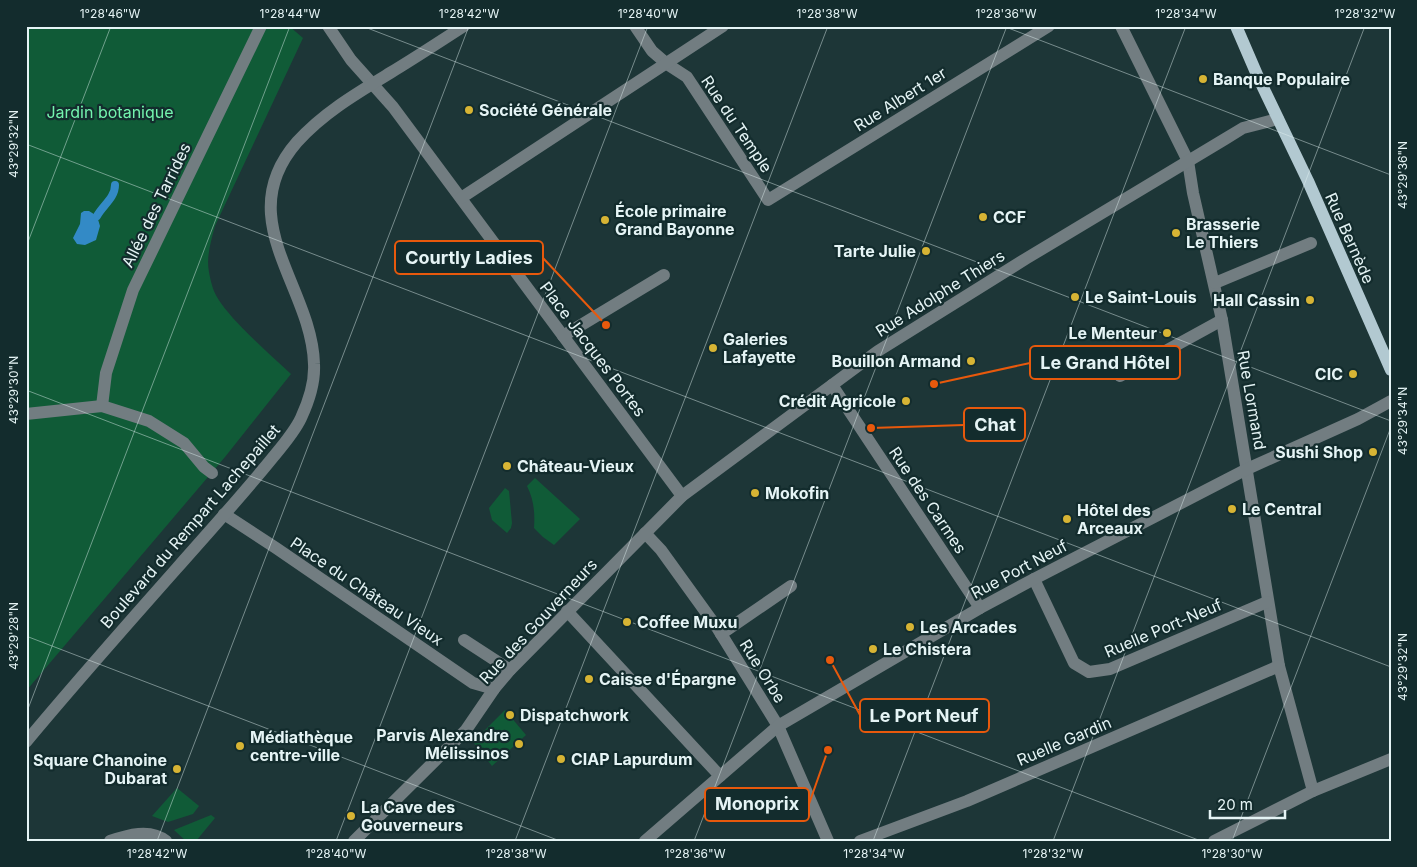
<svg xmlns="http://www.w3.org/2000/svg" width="1417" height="867" font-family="Inter,sans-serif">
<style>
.green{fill:#105b37}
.water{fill:#338ac6}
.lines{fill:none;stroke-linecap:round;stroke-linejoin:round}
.stream{stroke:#338ac6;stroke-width:8}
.minor{stroke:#727d81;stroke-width:12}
.major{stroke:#b2c9d1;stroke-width:12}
.ticks{fill:none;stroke:#e5f4f5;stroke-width:1;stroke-opacity:0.45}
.poi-dot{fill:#d7b434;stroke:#132c2d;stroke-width:2}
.labels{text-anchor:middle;stroke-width:4.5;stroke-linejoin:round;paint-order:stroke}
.poi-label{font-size:16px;font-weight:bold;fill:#e5f4f5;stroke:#132c2d;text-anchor:start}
.street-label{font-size:16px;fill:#e5f4f5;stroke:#132c2d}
.park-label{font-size:16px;fill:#74f4ae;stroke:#132c2d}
.leader{fill:none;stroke:#e8590c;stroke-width:2}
.callout-dot{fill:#e8590c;stroke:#132c2d;stroke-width:2}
.callout{fill:#132c2d;stroke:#e8590c;stroke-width:2}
.callout-label{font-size:18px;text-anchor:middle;font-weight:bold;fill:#e5f4f5}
.neatline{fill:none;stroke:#e5f4f5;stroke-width:2}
.ticks-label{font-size:12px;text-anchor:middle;fill:#e5f4f5}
</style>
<rect width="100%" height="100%" fill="#1d3637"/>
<g class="green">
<path d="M26 26H289L303 38 215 226C211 241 206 257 209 272 210 278 212 286 214 291 223 314 271 355 291 374L225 457 26 691Z"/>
<path d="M535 478 580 519 554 545 543 537 534 528C535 513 534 500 527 486Z"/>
<polygon points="505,488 509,491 512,523 511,528 507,533 492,520 489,508"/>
<polygon points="505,710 526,735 492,766 473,742"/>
<polygon points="177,788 199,806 193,814 168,822 152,816"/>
<polygon points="211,815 215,818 196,841 186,841 174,830"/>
</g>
<polygon class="water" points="84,211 89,211 97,216 100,226 96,240 85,245 77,244 73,238 80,224 81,213"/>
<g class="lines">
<path class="stream" d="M97 216C103 205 115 198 115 185"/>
<g class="minor">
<polyline points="328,26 351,60 393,107 682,496"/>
<polyline points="635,26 652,51 667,64 687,77 768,200 1049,26"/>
<polyline points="1121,26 1188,161 1193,193 1222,320 1279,666 1313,791"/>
<polyline points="461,198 723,26"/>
<polyline points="1215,283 1311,243"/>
<polyline points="563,336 664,275"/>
<polyline points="1120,376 1222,320"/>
<polyline points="832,385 980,608"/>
<polyline points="102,406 106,373 133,290 261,26"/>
<polyline points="26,414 102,406 149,421 184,443 204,467 212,473"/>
<polyline points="224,514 276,548 473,683 494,689"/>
<polyline points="645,533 661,550 718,629 778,726 828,841"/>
<polyline points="1034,579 1074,663 1089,672 1110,669 1267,602"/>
<polyline points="567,611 720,776"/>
<polyline points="721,634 791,586"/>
<polyline points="464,640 510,670"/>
<path d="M26 742C85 671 147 602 208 533 231 507 253 482 274 456 284 444 295 431 301 418 309 401 315 383 314 364 312 286 230 219 297 142 323 113 357 93 390 73 415 58 439 42 464 26"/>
<path d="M110 841C127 835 150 828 166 841"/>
<polyline points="354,841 466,730 494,689 510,670 682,496 878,351 1027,258 1225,139 1243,128 1278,119"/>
<polyline points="645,841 778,726 980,608 1034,579 1247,469 1358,419 1391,401"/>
<polyline points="860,841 967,801 1279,666"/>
<polyline points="1214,841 1313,791 1391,759"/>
</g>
<polyline class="major" points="1236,26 1258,77 1308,181 1391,370"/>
</g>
<path class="ticks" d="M362 26 1391 421M1003 26 1391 175M26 144 1391 667M26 247 111 26M26 390 1201 841M26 636 560 841M26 714 290 26M157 841 469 26M336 841 648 26M515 841 828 26M694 841 1007 26M873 841 1186 26M1053 841 1365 26M1232 841 1391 427"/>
<g class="poi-dot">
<circle cx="1203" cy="79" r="5"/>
<circle cx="469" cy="110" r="5"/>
<circle cx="983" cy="217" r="5"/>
<circle cx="605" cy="220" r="5"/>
<circle cx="1176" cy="233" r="5"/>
<circle cx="926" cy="251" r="5"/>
<circle cx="1075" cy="297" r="5"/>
<circle cx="1310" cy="300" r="5"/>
<circle cx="1167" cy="333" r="5"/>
<circle cx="713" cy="348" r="5"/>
<circle cx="971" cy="361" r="5"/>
<circle cx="1353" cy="374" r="5"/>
<circle cx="906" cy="401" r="5"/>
<circle cx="1373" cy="452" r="5"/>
<circle cx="507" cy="466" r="5"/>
<circle cx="755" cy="493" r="5"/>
<circle cx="1232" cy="509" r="5"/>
<circle cx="1067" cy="519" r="5"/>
<circle cx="627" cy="622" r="5"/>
<circle cx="910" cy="627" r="5"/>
<circle cx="873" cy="649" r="5"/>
<circle cx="589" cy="679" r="5"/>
<circle cx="510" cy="715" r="5"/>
<circle cx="519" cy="744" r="5"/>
<circle cx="240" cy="746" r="5"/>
<circle cx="561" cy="759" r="5"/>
<circle cx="177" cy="769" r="5"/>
<circle cx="351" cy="816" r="5"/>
</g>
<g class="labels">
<g class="poi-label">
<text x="1213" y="85">Banque Populaire</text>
<text x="479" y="116">Société Générale</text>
<text x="615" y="217">École primaire<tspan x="615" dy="18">Grand Bayonne</tspan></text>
<text x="993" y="223">CCF</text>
<text x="1186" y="230">Brasserie<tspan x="1186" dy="18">Le Thiers</tspan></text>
<text x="916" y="257" text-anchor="end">Tarte Julie</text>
<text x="1085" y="303">Le Saint-Louis</text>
<text x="1300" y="306" text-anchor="end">Hall Cassin</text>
<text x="1157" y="339" text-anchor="end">Le Menteur</text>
<text x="723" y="345">Galeries<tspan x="723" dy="18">Lafayette</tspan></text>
<text x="961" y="367" text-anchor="end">Bouillon Armand</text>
<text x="1343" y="380" text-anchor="end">CIC</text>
<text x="896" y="407" text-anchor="end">Crédit Agricole</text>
<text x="1363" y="458" text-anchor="end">Sushi Shop</text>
<text x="517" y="472">Château-Vieux</text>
<text x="765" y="499">Mokofin</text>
<text x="1242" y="515">Le Central</text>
<text x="1077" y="516">Hôtel des<tspan x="1077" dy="18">Arceaux</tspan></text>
<text x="637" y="628">Coffee Muxu</text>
<text x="920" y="633">Les Arcades</text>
<text x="883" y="655">Le Chistera</text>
<text x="599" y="685">Caisse d'Épargne</text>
<text x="520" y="721">Dispatchwork</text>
<text x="509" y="741" text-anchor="end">Parvis Alexandre<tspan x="509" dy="18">Mélissinos</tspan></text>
<text x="250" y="743">Médiathèque<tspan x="250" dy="18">centre-ville</tspan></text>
<text x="571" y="765">CIAP Lapurdum</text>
<text x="167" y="766" text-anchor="end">Square Chanoine<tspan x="167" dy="18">Dubarat</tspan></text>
<text x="361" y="813">La Cave des<tspan x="361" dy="18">Gouverneurs</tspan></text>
</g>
<g class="street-label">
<text transform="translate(900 99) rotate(-32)" y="6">Rue Albert 1er</text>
<text transform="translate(737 124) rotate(56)" y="6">Rue du Temple</text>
<text transform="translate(156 205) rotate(-64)" y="6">Allée des Tarrides</text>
<text transform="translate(1350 238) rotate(66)" y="6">Rue Bernède</text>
<text transform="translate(940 293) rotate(-32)" y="6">Rue Adolphe Thiers</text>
<text transform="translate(593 349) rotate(53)" y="6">Place Jacques Portes</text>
<text transform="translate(1252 400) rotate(80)" y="6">Rue Lormand</text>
<text transform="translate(928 500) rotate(56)" y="6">Rue des Carmes</text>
<text transform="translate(190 526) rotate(-49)" y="6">Boulevard du Rempart Lachepaillet</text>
<text transform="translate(1019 569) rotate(-28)" y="6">Rue Port Neuf</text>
<text transform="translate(367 591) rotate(34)" y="6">Place du Château Vieux</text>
<text transform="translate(538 621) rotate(-47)" y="6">Rue des Gouverneurs</text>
<text transform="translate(1163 628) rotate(-23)" y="6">Ruelle Port-Neuf</text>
<text transform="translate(763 671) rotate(58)" y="6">Rue Orbe</text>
<text transform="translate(1064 741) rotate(-23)" y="6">Ruelle Gardin</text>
</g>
<g class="park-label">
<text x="110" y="118">Jardin botanique</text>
</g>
</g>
<path class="leader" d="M606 325L543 258M934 384L1030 363M871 428L964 425M830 660L860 715M828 750L809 804"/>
<g class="callout-dot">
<circle cx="606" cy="325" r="5"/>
<circle cx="934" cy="384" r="5"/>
<circle cx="871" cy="428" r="5"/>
<circle cx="830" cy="660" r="5"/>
<circle cx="828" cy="750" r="5"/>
</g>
<g class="callout">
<rect x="395" y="241" width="148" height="33" rx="5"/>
<rect x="1030" y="346" width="150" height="33" rx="5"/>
<rect x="964" y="408" width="61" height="33" rx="5"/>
<rect x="860" y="699" width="129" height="33" rx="5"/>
<rect x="705" y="788" width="104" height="33" rx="5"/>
</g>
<g class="callout-label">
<text x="469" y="264">Courtly Ladies</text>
<text x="1105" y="369">Le Grand Hôtel</text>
<text x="995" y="431">Chat</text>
<text x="924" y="722">Le Port Neuf</text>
<text x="757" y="810">Monoprix</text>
</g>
<rect width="1417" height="867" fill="none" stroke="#132c2d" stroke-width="55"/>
<path d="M1210 810v8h75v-8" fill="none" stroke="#e5f4f5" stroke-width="2.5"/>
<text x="1217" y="810" font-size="15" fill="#e5f4f5" stroke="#132c2d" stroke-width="4" paint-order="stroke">20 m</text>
<rect x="28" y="28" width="1362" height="812" class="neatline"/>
<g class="ticks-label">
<text x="110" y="18">1°28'46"W</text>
<text x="290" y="18">1°28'44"W</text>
<text x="469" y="18">1°28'42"W</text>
<text x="648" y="18">1°28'40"W</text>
<text x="827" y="18">1°28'38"W</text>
<text x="1006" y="18">1°28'36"W</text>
<text x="1186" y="18">1°28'34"W</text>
<text x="1365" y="18">1°28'32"W</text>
<text transform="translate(14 144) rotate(-90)" y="4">43°29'32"N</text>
<text transform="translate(1403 175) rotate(-90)" y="4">43°29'36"N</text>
<text transform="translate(14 390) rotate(-90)" y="4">43°29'30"N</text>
<text transform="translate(1403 421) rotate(-90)" y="4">43°29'34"N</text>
<text transform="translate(14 636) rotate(-90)" y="4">43°29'28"N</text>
<text transform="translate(1403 667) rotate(-90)" y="4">43°29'32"N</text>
<text x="157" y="858">1°28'42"W</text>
<text x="336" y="858">1°28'40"W</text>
<text x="516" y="858">1°28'38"W</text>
<text x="695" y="858">1°28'36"W</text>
<text x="874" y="858">1°28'34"W</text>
<text x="1053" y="858">1°28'32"W</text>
<text x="1232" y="858">1°28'30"W</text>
</g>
</svg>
